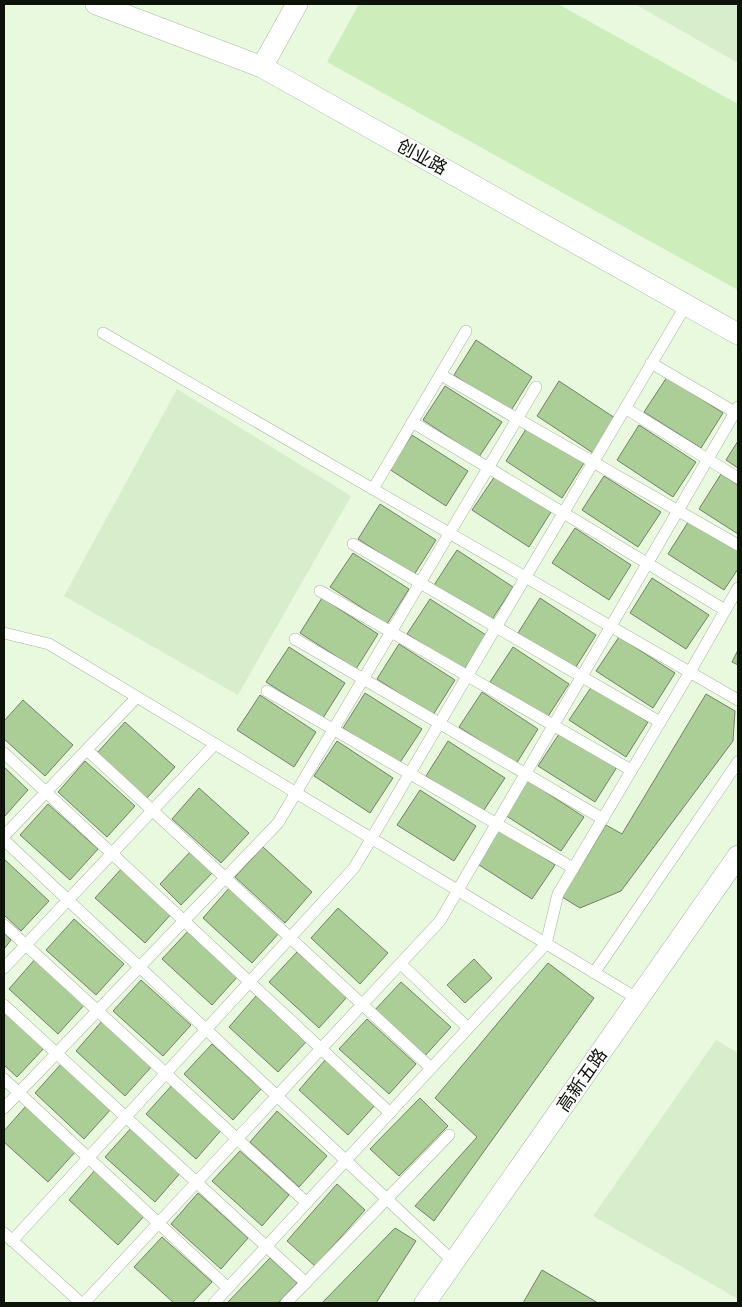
<svg xmlns="http://www.w3.org/2000/svg" width="742" height="1307" font-family="Jost,'Noto Sans SC',sans-serif">
<style>
.built{fill:#d7edcc}
.green{fill:#cdeebb}
.building{fill:#aace96;stroke:#72816a}
.lines{fill:none;stroke-linecap:round;stroke-linejoin:round}
.lane-casing{stroke:#a6b69d;stroke-width:12}
.street-casing{stroke:#a6b69d;stroke-width:22}
.lane{stroke:#fff;stroke-width:11}
.street{stroke:#fff;stroke-width:21}
.labels{text-anchor:middle;stroke-width:4;stroke-linejoin:round;paint-order:stroke}
.street-label{font-size:18px;fill:#0e130a;stroke:#fff}
</style>
<rect width="100%" height="100%" fill="#e8f9de"/>
<g class="built">
<polygon points="635,4 738,4 738,63"/>
<polygon points="177,389 351,496 238,695 64,596"/>
<polygon points="716,1040 738,1053 738,1299 593,1216"/>
</g>
<polygon class="green" points="359,4 558,4 738,104 738,290 327,62"/>
<g class="building">
<polygon points="476,340 532,377 510,412 454,375"/>
<polygon points="667,377 723,413 701,448 644,412"/>
<polygon points="559,381 615,418 593,453 537,416"/>
<polygon points="445,386 502,422 479,457 423,420"/>
<polygon points="639,425 696,462 673,497 617,460"/>
<polygon points="528,426 584,463 562,498 506,461"/>
<polygon points="412,435 468,471 446,506 389,469"/>
<polygon points="738,441 738,468 726,460"/>
<polygon points="721,474 738,485 738,534 699,509"/>
<polygon points="495,476 551,512 529,547 472,510"/>
<polygon points="604,476 661,512 638,547 582,510"/>
<polygon points="380,504 436,540 414,575 358,539"/>
<polygon points="690,519 738,550 738,569 724,590 668,554"/>
<polygon points="575,528 631,565 609,600 552,563"/>
<polygon points="457,550 513,587 491,621 434,585"/>
<polygon points="353,553 409,589 387,624 330,587"/>
<polygon points="652,578 709,615 686,649 630,613"/>
<polygon points="322,598 378,634 356,669 300,633"/>
<polygon points="540,598 596,635 574,670 518,633"/>
<polygon points="430,599 486,635 464,670 407,634"/>
<polygon points="619,637 675,673 653,708 596,671"/>
<polygon points="399,644 455,680 433,715 377,679"/>
<polygon points="289,647 345,683 323,718 266,682"/>
<polygon points="513,647 569,684 547,718 490,682"/>
<polygon points="738,650 738,665 732,662"/>
<polygon points="592,686 648,722 626,757 569,720"/>
<polygon points="482,692 538,729 516,764 459,727"/>
<polygon points="365,693 422,729 399,764 343,728"/>
<polygon points="706,694 735,711 733,741 621,891 580,908 562,897 606,825 622,834"/>
<polygon points="260,695 316,732 294,767 237,730"/>
<polygon points="23,700 73,745 45,776 4,739 4,721"/>
<polygon points="125,722 175,767 147,798 97,753"/>
<polygon points="561,731 617,767 595,802 538,766"/>
<polygon points="337,741 393,778 370,813 314,776"/>
<polygon points="448,741 505,778 482,813 426,776"/>
<polygon points="85,761 135,806 107,837 58,792"/>
<polygon points="4,767 28,790 4,817"/>
<polygon points="527,780 584,817 561,851 505,815"/>
<polygon points="199,788 249,833 221,863 172,819"/>
<polygon points="420,790 476,826 454,861 397,825"/>
<polygon points="48,804 98,849 70,880 20,835"/>
<polygon points="499,828 555,865 532,899 476,863"/>
<polygon points="263,847 312,892 285,923 235,877"/>
<polygon points="191,851 213,872 181,905 160,884"/>
<polygon points="4,859 49,901 21,931 4,915"/>
<polygon points="123,867 173,912 145,943 95,898"/>
<polygon points="230,887 280,932 252,963 203,918"/>
<polygon points="338,908 388,953 360,984 311,938"/>
<polygon points="74,919 124,964 96,995 46,950"/>
<polygon points="190,929 240,974 212,1005 162,959"/>
<polygon points="4,933 11,940 4,949"/>
<polygon points="297,952 347,997 319,1028 269,982"/>
<polygon points="36,958 86,1003 58,1034 9,989"/>
<polygon points="474,959 492,978 465,1003 447,985"/>
<polygon points="548,963 594,998 434,1221 415,1206 477,1137 435,1098"/>
<polygon points="141,980 191,1025 163,1056 113,1011"/>
<polygon points="401,982 451,1027 423,1058 373,1012"/>
<polygon points="256,996 306,1042 278,1072 229,1027"/>
<polygon points="4,1009 45,1047 17,1077 4,1065"/>
<polygon points="367,1019 416,1064 389,1094 339,1049"/>
<polygon points="103,1020 153,1065 125,1096 76,1051"/>
<polygon points="212,1044 261,1089 233,1120 184,1074"/>
<polygon points="326,1059 376,1104 348,1135 299,1090"/>
<polygon points="62,1063 112,1108 84,1139 35,1093"/>
<polygon points="174,1083 223,1128 196,1159 146,1114"/>
<polygon points="420,1098 448,1126 399,1176 370,1149"/>
<polygon points="26,1106 76,1151 48,1182 4,1142 4,1131"/>
<polygon points="277,1111 327,1156 299,1187 250,1142"/>
<polygon points="133,1126 182,1171 155,1202 105,1157"/>
<polygon points="240,1151 289,1195 262,1226 212,1181"/>
<polygon points="96,1169 146,1214 118,1245 69,1200"/>
<polygon points="337,1184 365,1210 315,1266 287,1241"/>
<polygon points="198,1193 248,1238 221,1269 171,1224"/>
<polygon points="395,1228 416,1241 376,1303 322,1303"/>
<polygon points="162,1237 212,1282 192,1303 174,1303 134,1267"/>
<polygon points="270,1258 297,1283 278,1303 227,1303"/>
<polygon points="542,1270 598,1303 523,1303"/>
</g>
<g class="lines">
<g class="lane-casing">
<g id="lane">
<polyline points="103,333 738,700"/>
<polyline points="651,363 738,414"/>
<polyline points="441,375 738,545"/>
<polyline points="625,408 738,478"/>
<polyline points="412,422 725,610"/>
<polyline points="373,489 466,331"/>
<polyline points="353,544 660,722"/>
<polyline points="320,591 631,770"/>
<polyline points="4,633 49,644 638,999"/>
<polyline points="295,639 603,819"/>
<polyline points="267,691 573,868"/>
<polyline points="87,750 431,1068"/>
<polyline points="4,753 390,1113"/>
<polyline points="4,836 137,697"/>
<polyline points="4,840 454,1262"/>
<polyline points="4,925 307,1203"/>
<polyline points="401,964 468,1028"/>
<polyline points="4,968 215,744"/>
<polyline points="594,973 738,762"/>
<polyline points="4,1005 306,1283"/>
<polyline points="4,1079 228,1288"/>
<polyline points="4,1108 278,823 536,387"/>
<polyline points="4,1233 81,1303"/>
<polyline points="12,1241 354,868 686,305"/>
<polyline points="84,1303 440,921 738,407"/>
<polyline points="214,1303 546,944 558,894 690,672 738,588"/>
<polyline points="286,1303 449,1135"/>
</g>
</g>
<g class="street-casing">
<g id="street">
<polyline points="96,4 262,67 738,334"/>
<polyline points="262,67 297,4"/>
<polyline points="425,1303 738,856"/>
</g>
</g>
<use href="#lane" class="lane"/>
<use href="#street" class="street"/>
</g>
<g class="labels">
<g class="street-label">
<text transform="translate(422 157) rotate(29)" y="6">创业路</text>
<text transform="translate(582 1080) rotate(-55)" y="6">高新五路</text>
</g>
</g>
<rect width="742" height="1307" fill="none" stroke="#0e130a" stroke-width="10"/>
</svg>
